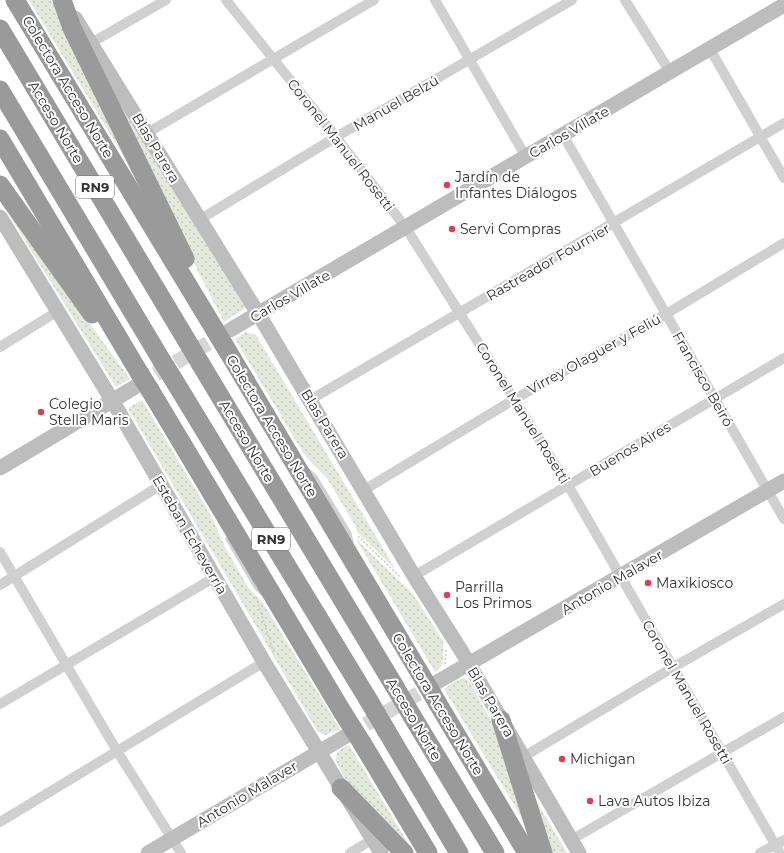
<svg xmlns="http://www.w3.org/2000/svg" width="784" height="853" font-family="Montserrat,sans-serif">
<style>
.grass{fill:url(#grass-dots)}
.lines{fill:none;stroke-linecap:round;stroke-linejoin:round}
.secondary-tunnel{stroke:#d6d6d6;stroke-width:15;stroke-dasharray:15 8;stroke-linecap:butt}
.path{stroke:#cacaca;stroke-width:1.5;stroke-dasharray:2 2;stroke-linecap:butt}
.lane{stroke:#d0d0d0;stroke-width:5}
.street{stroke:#d0d0d0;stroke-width:10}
.secondary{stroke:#bdbdbd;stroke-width:15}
.highway{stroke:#9a9a9a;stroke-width:19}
.highway-bridge{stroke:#9a9a9a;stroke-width:19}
.poi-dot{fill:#df3f55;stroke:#fff;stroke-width:1.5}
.labels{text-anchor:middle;stroke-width:4;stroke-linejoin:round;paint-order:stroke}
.shield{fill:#fff;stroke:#707070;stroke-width:1}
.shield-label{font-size:13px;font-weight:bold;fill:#333}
.street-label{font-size:14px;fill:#333;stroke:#fff}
.poi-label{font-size:14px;fill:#333;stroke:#fff;text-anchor:start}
</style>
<defs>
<pattern id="grass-dots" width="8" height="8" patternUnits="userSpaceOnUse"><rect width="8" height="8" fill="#e3e9dc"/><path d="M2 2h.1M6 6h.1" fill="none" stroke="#c3c8bd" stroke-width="1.8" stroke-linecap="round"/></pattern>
</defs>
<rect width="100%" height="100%" fill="#fff"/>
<g class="grass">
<polygon points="29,0 51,0 155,208"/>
<polygon points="105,81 245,304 245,308 224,322 182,240"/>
<polygon points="0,200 130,379 116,387"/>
<polygon points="246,332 256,335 396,570 357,532 355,525 326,477 305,456 235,339"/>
<polygon points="142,400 212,517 225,547 248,587 263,603 340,729 326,735 318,732 128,408"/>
<polygon points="356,539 413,594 443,641 443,662 440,668 435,672"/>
<polygon points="464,678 469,681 500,737 533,836 444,689 455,681"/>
<path d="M349 745 414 853H410L351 790 336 761C335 751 341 749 349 745Z"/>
<polygon points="525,782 567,853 550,853"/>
</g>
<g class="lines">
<g class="secondary-tunnel">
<polyline points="136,386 227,332"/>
<polyline points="346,736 438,682"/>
</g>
<g class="path">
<polyline points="358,536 400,577"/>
<polyline points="256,597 274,654"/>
<polyline points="445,664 446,649"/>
</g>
<g class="lane">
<polyline points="307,470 315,477 349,533 351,542"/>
<polyline points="228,539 256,587 261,592"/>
</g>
<g class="street">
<polyline points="226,0 336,137 406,228 568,485 780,853"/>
<polyline points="435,0 526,157"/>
<polyline points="625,0 670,72"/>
<polyline points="91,43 166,0"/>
<polyline points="710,49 784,178"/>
<polyline points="147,133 374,0"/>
<polyline points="563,135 784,519"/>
<polyline points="199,220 336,137 572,0"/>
<polyline points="0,347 58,311"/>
<polyline points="310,400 784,123"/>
<polyline points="364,490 513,400 666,314 784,243"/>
<polyline points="0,552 117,751 181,853"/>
<polyline points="414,576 784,358"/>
<polyline points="0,585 161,485"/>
<polyline points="0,704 215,577"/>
<polyline points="523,757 672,668 784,604"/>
<polyline points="0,822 264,662"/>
<polyline points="571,840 784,717"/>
<polyline points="350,853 373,839"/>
<polyline points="760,853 784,840"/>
</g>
<g class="secondary">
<polyline points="75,18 259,315 414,576 462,652 579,853"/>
<polyline points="0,217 112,400 264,662 381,853"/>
<polyline points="230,330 784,5"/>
<polyline points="0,468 135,387"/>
<polyline points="439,681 784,481"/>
<polyline points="148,853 346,736"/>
</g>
<g class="highway">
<polyline points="15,0 215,330"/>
<polyline points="62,0 72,28 185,259"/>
<polyline points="0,29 190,346"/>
<polyline points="0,90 162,361"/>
<polyline points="0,139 140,374"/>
<polyline points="0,185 92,314"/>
<polyline points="227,350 424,680"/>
<polyline points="200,363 395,687"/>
<polyline points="172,377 369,701"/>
<polyline points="150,390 343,713"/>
<polyline points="438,704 527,853"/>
<polyline points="412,716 495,853"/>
<polyline points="501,720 543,853"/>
<polyline points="386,730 459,853"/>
<polyline points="362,743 428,853"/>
<polyline points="341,788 404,853"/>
</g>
<g class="highway-bridge">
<polyline points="215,330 227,350"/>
<polyline points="190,346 200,363"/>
<polyline points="162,361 172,377"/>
<polyline points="140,374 150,390"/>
<polyline points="424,680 438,704"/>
<polyline points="395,687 412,716"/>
<polyline points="369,701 386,730"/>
<polyline points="343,713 362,743"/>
</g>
</g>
<g class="poi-dot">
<circle cx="447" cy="185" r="4"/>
<circle cx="452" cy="229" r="4"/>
<circle cx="41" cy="412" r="4"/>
<circle cx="648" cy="583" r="4"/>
<circle cx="447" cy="595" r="4"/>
<circle cx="562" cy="759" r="4"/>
<circle cx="590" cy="801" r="4"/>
</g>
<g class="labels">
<g class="shield">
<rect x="76" y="176" width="38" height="22" rx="3"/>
<rect x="252" y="528" width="38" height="22" rx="3"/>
</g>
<g class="shield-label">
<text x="95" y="192">RN9</text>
<text x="271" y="544">RN9</text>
</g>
<g class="street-label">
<text transform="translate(68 87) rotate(59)" y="5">Colectora Acceso Norte</text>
<text transform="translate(396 103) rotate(-30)" y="5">Manuel Belzú</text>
<text transform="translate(56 122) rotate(59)" y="5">Acceso Norte</text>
<text transform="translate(569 132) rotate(-30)" y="5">Carlos Villate</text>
<text transform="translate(341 145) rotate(52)" y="5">Coronel Manuel Rosetti</text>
<text transform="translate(156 148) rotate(59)" y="5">Blas Parera</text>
<text transform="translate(548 262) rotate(-30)" y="5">Rastreador Fournier</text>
<text transform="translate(290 296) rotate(-30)" y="5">Carlos Villate</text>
<text transform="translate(594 354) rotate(-29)" y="5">Virrey Olaguer y Feliú</text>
<text transform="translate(703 379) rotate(60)" y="5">Francisco Beiró</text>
<text transform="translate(523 413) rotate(58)" y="5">Coronel Manuel Rosetti</text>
<text transform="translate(325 424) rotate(59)" y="5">Blas Parera</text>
<text transform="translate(272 426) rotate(59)" y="5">Colectora Acceso Norte</text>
<text transform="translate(247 441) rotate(59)" y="5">Acceso Norte</text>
<text transform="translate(630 449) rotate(-31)" y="5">Buenos Aires</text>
<text transform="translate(190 535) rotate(60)" y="5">Esteban Echeverría</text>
<text transform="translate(612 582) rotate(-30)" y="5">Antonio Malaver</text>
<text transform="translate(687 692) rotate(60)" y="5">Coronel Manuel Rosetti</text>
<text transform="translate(491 702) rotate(60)" y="5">Blas Parera</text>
<text transform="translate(438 704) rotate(59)" y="5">Colectora Acceso Norte</text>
<text transform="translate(414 719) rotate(59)" y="5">Acceso Norte</text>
<text transform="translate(247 794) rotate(-31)" y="5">Antonio Malaver</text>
</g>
<g class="poi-label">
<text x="455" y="182">Jardín de<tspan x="455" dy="16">Infantes Diálogos</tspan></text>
<text x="460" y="234">Servi Compras</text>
<text x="49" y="409">Colegio<tspan x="49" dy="16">Stella Maris</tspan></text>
<text x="656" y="588">Maxikiosco</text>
<text x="455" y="592">Parrilla<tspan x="455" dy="16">Los Primos</tspan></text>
<text x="570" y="764">Michigan</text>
<text x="598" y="806">Lava Autos Ibiza</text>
</g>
</g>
</svg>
